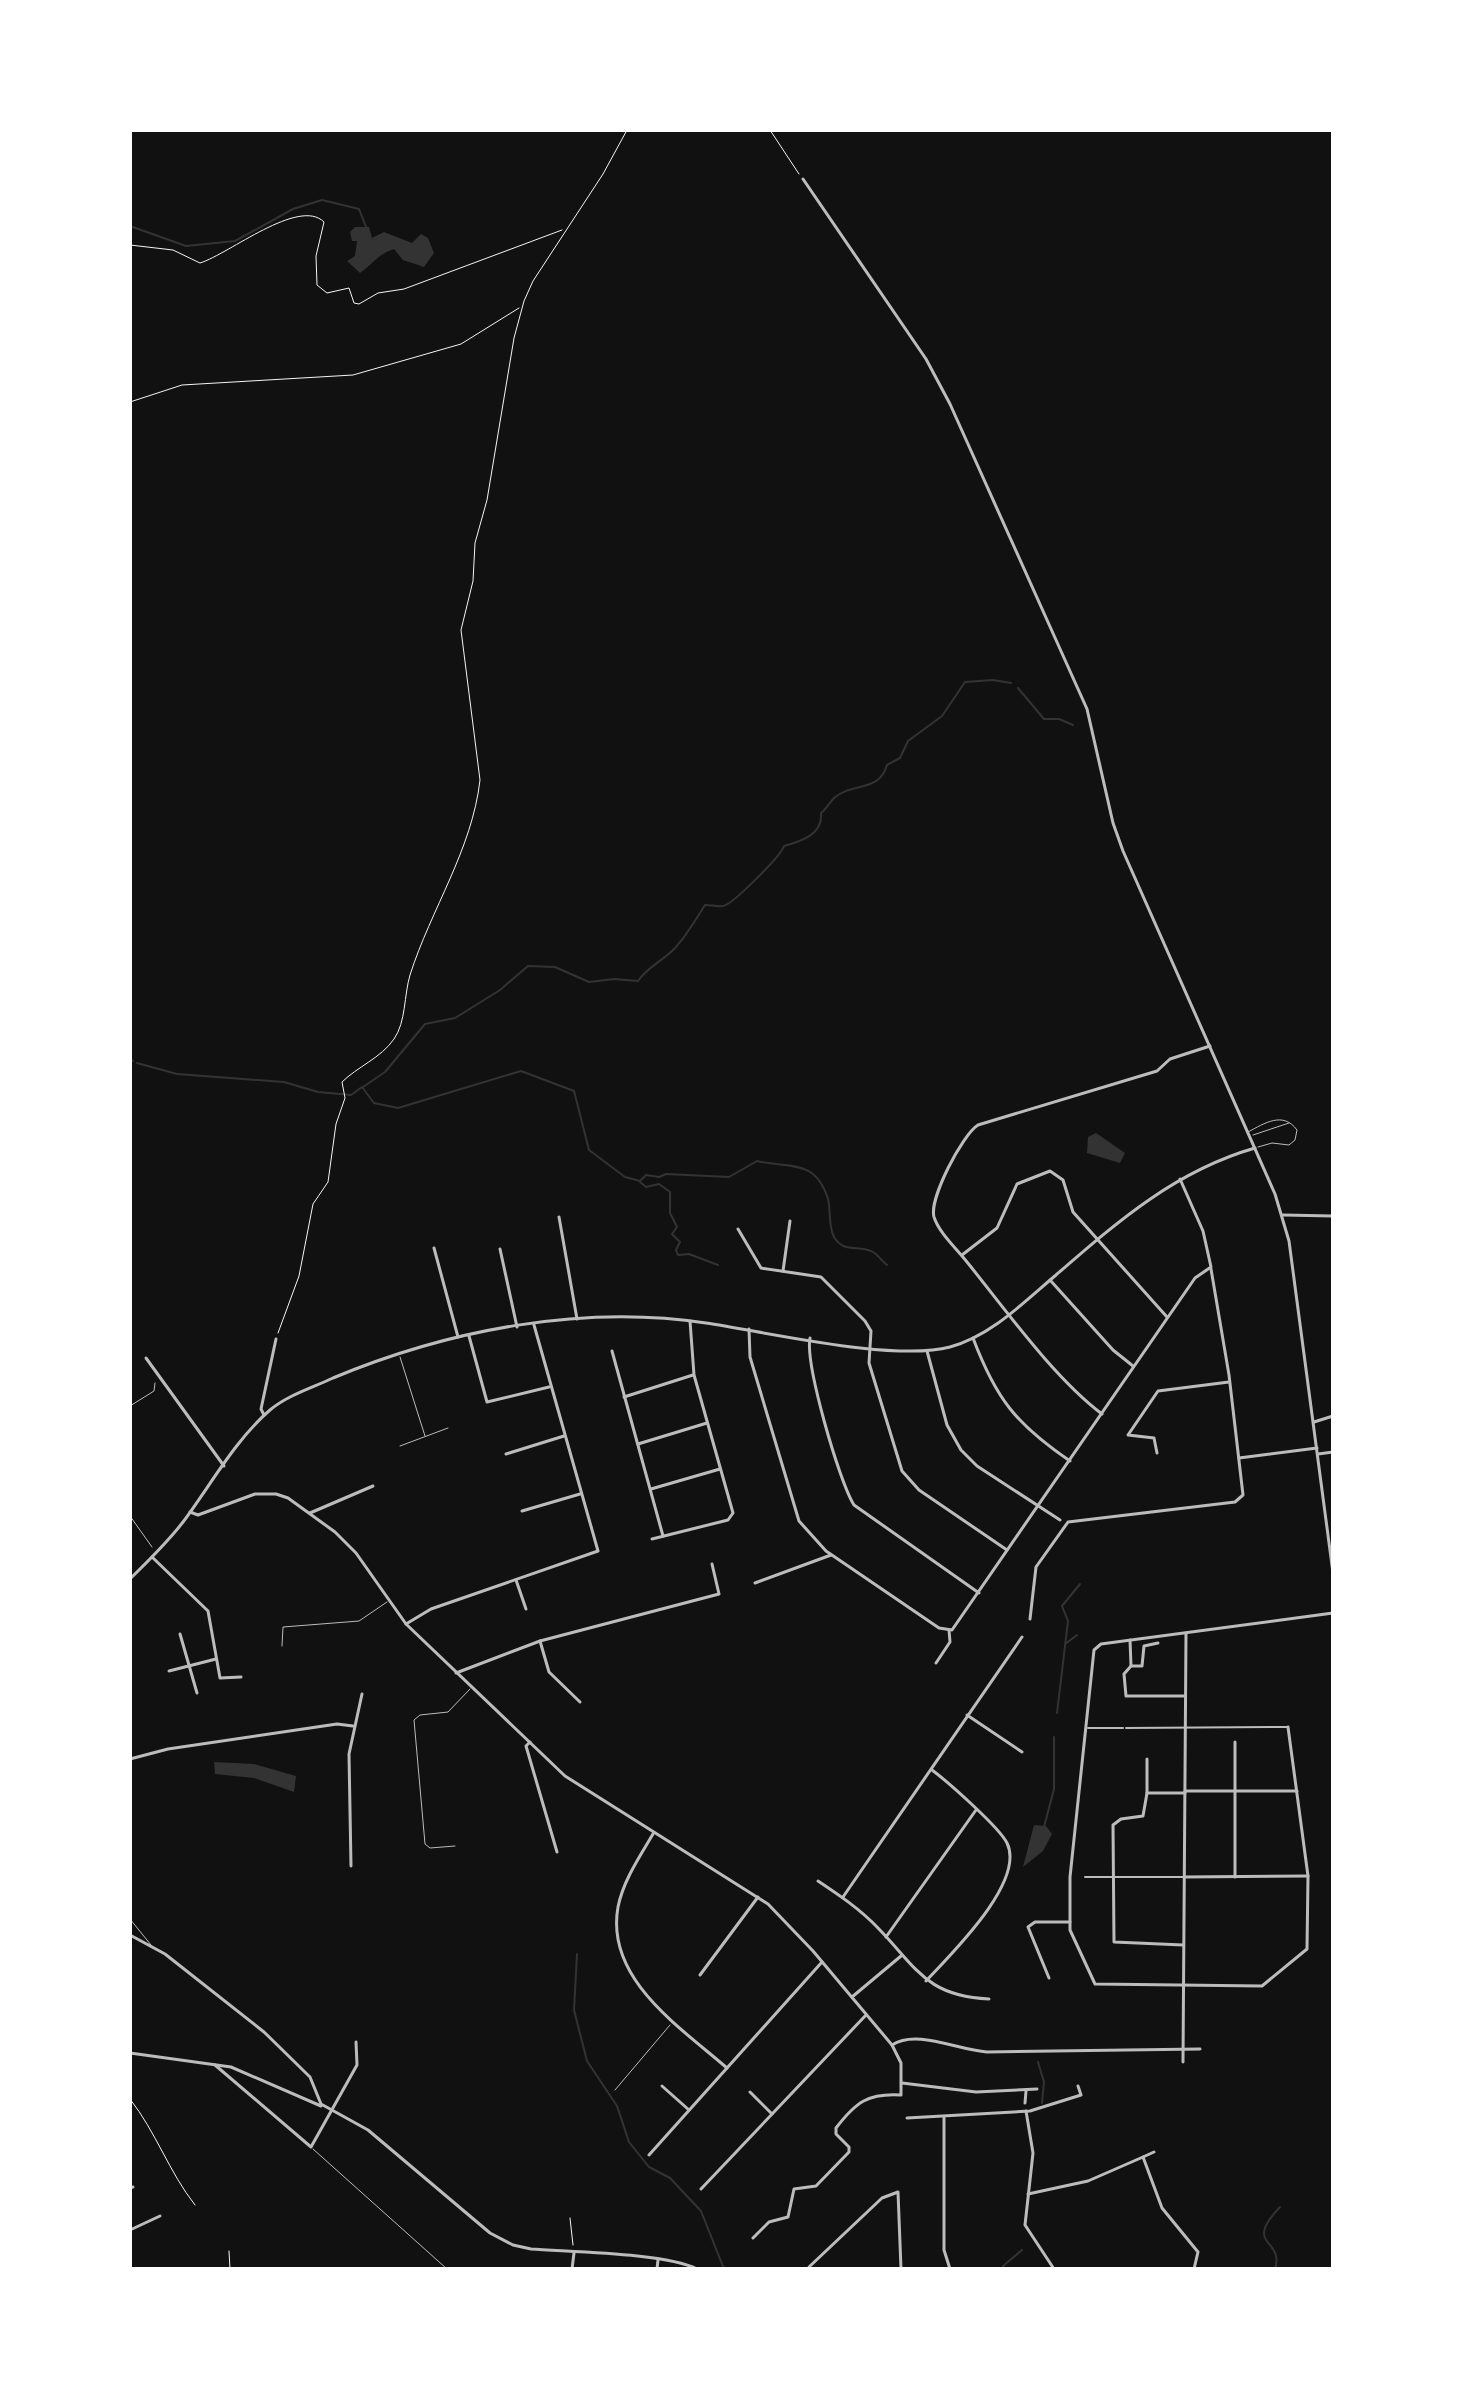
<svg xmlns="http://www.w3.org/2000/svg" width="1463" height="2399" font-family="'Open Sans',sans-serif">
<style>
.water{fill:#333}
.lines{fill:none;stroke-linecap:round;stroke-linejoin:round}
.stream{stroke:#333;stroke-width:2}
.path{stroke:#f5f5f5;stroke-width:1}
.service{stroke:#bcbcbc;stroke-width:1}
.pedestrian{stroke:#bcbcbc;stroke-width:2}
.minor{stroke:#bcbcbc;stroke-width:3}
</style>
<rect width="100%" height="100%" fill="#111"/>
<g class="water">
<path d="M355 227H369L372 238 384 232 412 243 421 234 428 238 434 253 424 267 403 260 394 249C378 254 373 264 360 273L347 261 355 256 357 241H352L350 232Z"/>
<polygon points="1096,1133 1125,1153 1120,1163 1087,1153 1088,1137"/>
<polygon points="214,1762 254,1764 296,1776 294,1792 254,1778 215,1774"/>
<polygon points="1034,1825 1046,1826 1052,1834 1043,1851 1023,1867"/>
</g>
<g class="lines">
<g class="stream">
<polyline points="130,226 186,246 235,241 293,209 322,200 359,209 366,227"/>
<polyline points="1018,688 1044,719 1059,719 1073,725"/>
<polyline points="130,1059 133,1061"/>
<path d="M137 1063 177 1074 284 1082 318 1092 351 1095 362 1087 374 1103 398 1108 521 1071 574 1091 589 1150 625 1177 640 1181 646 1175 659 1177 666 1174 729 1177 757 1161C790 1169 815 1158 828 1199 831 1211 828 1225 834 1237 844 1254 859 1244 873 1252 878 1255 883 1262 887 1265"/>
<path d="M363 1087 385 1072 425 1024 455 1018 500 990 528 966 555 967 589 982 614 979 638 981C646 968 664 960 675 948 687 935 696 919 705 905 710 905 718 907 723 906 732 905 781 856 784 846 801 841 823 835 821 813 826 809 830 802 834 798 852 782 879 793 887 765L900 758 908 741 942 716 965 682 993 680 1011 683"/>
<polyline points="640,1182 646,1187 659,1184 670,1192 670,1213 677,1227 672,1234 680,1242 676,1250 678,1255 689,1254 718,1265"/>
<polyline points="1065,1644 1077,1635"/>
<polyline points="1057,1713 1068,1621 1062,1606 1080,1584"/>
<polyline points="1044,1827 1054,1789 1054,1737"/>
<polyline points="577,1954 574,2010 587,2061 617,2106 629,2142 649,2167 670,2178 701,2211 724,2269"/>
<polyline points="1038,2062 1044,2082 1042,2103"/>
<polyline points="1005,2269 1003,2266 1022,2250"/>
<path d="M1275 2269C1285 2238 1242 2247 1280 2207"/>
</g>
<g class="path">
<polyline points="770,130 799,174"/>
<path d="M130 245 173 250 200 263C229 254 299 197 324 222L316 256 317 285 327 293 349 288 354 303 359 304 378 293 404 289 562 230"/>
<polyline points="130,402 182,385 353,375 461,344 519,308"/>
<path d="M278 1333 299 1276 313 1204 328 1182 336 1124 345 1098 342 1082C357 1067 381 1058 394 1039 406 1022 404 995 410 975 431 909 472 850 480 780L461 630 473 581 475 543 487 500 514 338 524 301 533 281 603 174 627 130"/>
<path d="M130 2099C156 2132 169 2172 195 2205"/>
<polyline points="570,2218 573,2245"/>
<polyline points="229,2251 230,2269"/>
</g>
<g class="service">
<path d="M1248 1132C1265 1123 1283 1111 1297 1130L1295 1140 1289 1145 1272 1143 1258 1147"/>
<polyline points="1253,1135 1289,1123"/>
<polyline points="400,1357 425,1436"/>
<polyline points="130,1406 154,1391 155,1383"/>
<polyline points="400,1446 448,1428"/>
<polyline points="130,1516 152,1547"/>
<polyline points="282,1646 283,1627 359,1621 387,1602"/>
<polyline points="455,1846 430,1848 425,1844 414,1720 420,1715 448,1712 470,1689"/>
<polyline points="130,1919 151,1945"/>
<polyline points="615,2090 670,2025"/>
<polyline points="313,2149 447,2269"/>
</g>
<g class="pedestrian">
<polyline points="1088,1728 1123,1728"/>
<polyline points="1126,1728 1288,1727"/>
<polyline points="1085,1877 1184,1877"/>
</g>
<g class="minor">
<polyline points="803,179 926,359 950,404 1087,709 1113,823 1123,851 1275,1194 1289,1241 1333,1573"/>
<polyline points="1283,1215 1333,1216"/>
<polyline points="559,1217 577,1319"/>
<polyline points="738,1229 761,1268 821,1277 865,1321 871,1331 869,1363 902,1471 919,1490 1007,1550"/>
<polyline points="434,1248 458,1337"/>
<polyline points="500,1249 517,1327"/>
<polyline points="962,1255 997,1228 1017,1184 1050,1171 1063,1180 1073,1212 1167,1317"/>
<polyline points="783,1271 790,1221"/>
<polyline points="1050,1280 1113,1350 1133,1366"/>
<polyline points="749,1329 750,1357 799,1521 826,1551 939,1628 952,1630 1195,1278 1211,1267 1203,1231 1180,1179"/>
<polyline points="469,1336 487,1402 549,1387"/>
<path d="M810 1338C805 1364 839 1481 854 1505L979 1593"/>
<path d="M973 1338C996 1399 1016 1424 1070 1461"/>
<polyline points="612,1351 663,1536"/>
<polyline points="927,1351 947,1425 961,1450 977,1466 1060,1520"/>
<polyline points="146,1358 224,1466"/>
<polyline points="624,1397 693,1375"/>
<path d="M1102 1414C1054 1378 1005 1309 967 1262 957 1249 939 1233 934 1217 929 1199 962 1135 978 1125L1157 1071 1170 1059 1210 1046"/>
<polyline points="264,1415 261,1409 276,1339"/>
<polyline points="1314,1422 1333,1416"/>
<polyline points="638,1444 707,1423"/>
<polyline points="1157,1453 1154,1438 1128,1435 1158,1391 1229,1382"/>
<polyline points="506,1454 564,1436"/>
<polyline points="1318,1454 1333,1452"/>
<polyline points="1239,1458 1317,1448"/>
<polyline points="651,1489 720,1469"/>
<polyline points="522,1511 580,1494"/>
<path d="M190 1512 198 1515 255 1494H276L288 1498 335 1532 356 1553 406 1624 565 1776 768 1904 813 1951 892 2045 901 2063V2095C868 2093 856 2102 836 2128V2134L849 2147V2152L816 2186 794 2189 788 2217 769 2222 753 2238"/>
<polyline points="310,1513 373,1486"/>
<polyline points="652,1539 728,1520 733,1513 694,1375 690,1321"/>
<polyline points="152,1557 208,1611 220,1678 241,1677"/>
<path d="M130 1579C148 1561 167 1543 183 1522 210 1486 235 1440 270 1410 288 1395 312 1388 333 1378 448 1330 582 1304 706 1323 767 1332 894 1362 950 1347 991 1336 1024 1302 1056 1275 1117 1222 1175 1171 1255 1148"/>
<polyline points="516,1580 526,1609"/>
<polyline points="755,1583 831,1555"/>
<polyline points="1030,1619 1036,1567 1068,1522 1235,1502 1243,1495 1229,1375 1211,1269"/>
<polyline points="406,1624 431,1609 598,1551 534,1325"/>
<polyline points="180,1634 197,1693"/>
<polyline points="1130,1640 1131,1666 1124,1674 1126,1696 1185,1696"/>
<polyline points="540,1641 549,1672 580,1702"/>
<polyline points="936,1663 950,1642 949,1630"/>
<polyline points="1131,1666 1142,1666 1144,1646 1158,1643"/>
<polyline points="169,1671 216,1659"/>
<polyline points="456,1673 540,1641 719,1594 712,1564"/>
<polyline points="967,1715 1022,1752"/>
<polyline points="1288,1727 1308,1876 1307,1949 1262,1986 1095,1984 1070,1930 1070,1877 1094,1650 1101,1644 1333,1613"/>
<polyline points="530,1742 526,1746 557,1852"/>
<polyline points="130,1759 168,1749 337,1724 353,1726"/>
<polyline points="1147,1759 1147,1793 1185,1793"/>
<polyline points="1185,1791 1297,1791"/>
<polyline points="1147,1793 1143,1816 1121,1819 1113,1825 1114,1942 1183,1945"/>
<path d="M653 1834C640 1856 623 1881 618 1907 605 1979 680 2027 727 2068"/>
<polyline points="351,1866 349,1754 362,1694"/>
<polyline points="1184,1877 1308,1876"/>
<polyline points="1235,1877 1235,1742"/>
<path d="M818 1881C839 1895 860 1909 878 1928 917 1968 926 1996 989 1999"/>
<polyline points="843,1897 1022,1637"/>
<path d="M130 1935 165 1954 264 2032 310 2077 321 2104 368 2130 490 2233 513 2245 531 2249C570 2252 666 2253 697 2269"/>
<polyline points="886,1937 976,1810"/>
<polyline points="700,1975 758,1897"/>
<polyline points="1049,1978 1028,1927 1035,1922 1070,1922"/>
<path d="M926 1981C950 1955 1026 1882 1007 1843 999 1827 948 1782 932 1770"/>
<polyline points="852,1997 901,1956"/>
<path d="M892 2045C917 2029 957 2050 987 2052L1200 2049"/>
<polyline points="130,2053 231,2067 321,2106"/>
<polyline points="1183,2062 1186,1633"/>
<polyline points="215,2065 311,2147 357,2065 356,2042"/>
<polyline points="902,2083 976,2092 1037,2089"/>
<polyline points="662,2086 689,2110"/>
<polyline points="750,2092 772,2114"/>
<polyline points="1025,2103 1026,2091"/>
<polyline points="1026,2111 1033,2153 1025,2225 1054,2269"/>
<polyline points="907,2118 1030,2111 1081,2095 1078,2086"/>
<polyline points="944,2118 944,2250 950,2269"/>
<polyline points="649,2155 822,1962"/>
<polyline points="1143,2157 1154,2152"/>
<polyline points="130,2188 133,2187"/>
<polyline points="701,2189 866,2015"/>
<polyline points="1028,2194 1088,2181 1143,2157 1162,2208 1198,2252 1194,2269"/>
<polyline points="130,2230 160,2216"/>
<polyline points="809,2267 882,2198 898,2192 901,2269"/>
<polyline points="133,2269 137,2269"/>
<polyline points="572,2269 574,2253"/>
<polyline points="657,2269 658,2260"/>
</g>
</g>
<rect width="1463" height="2399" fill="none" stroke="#ffffff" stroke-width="264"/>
</svg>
